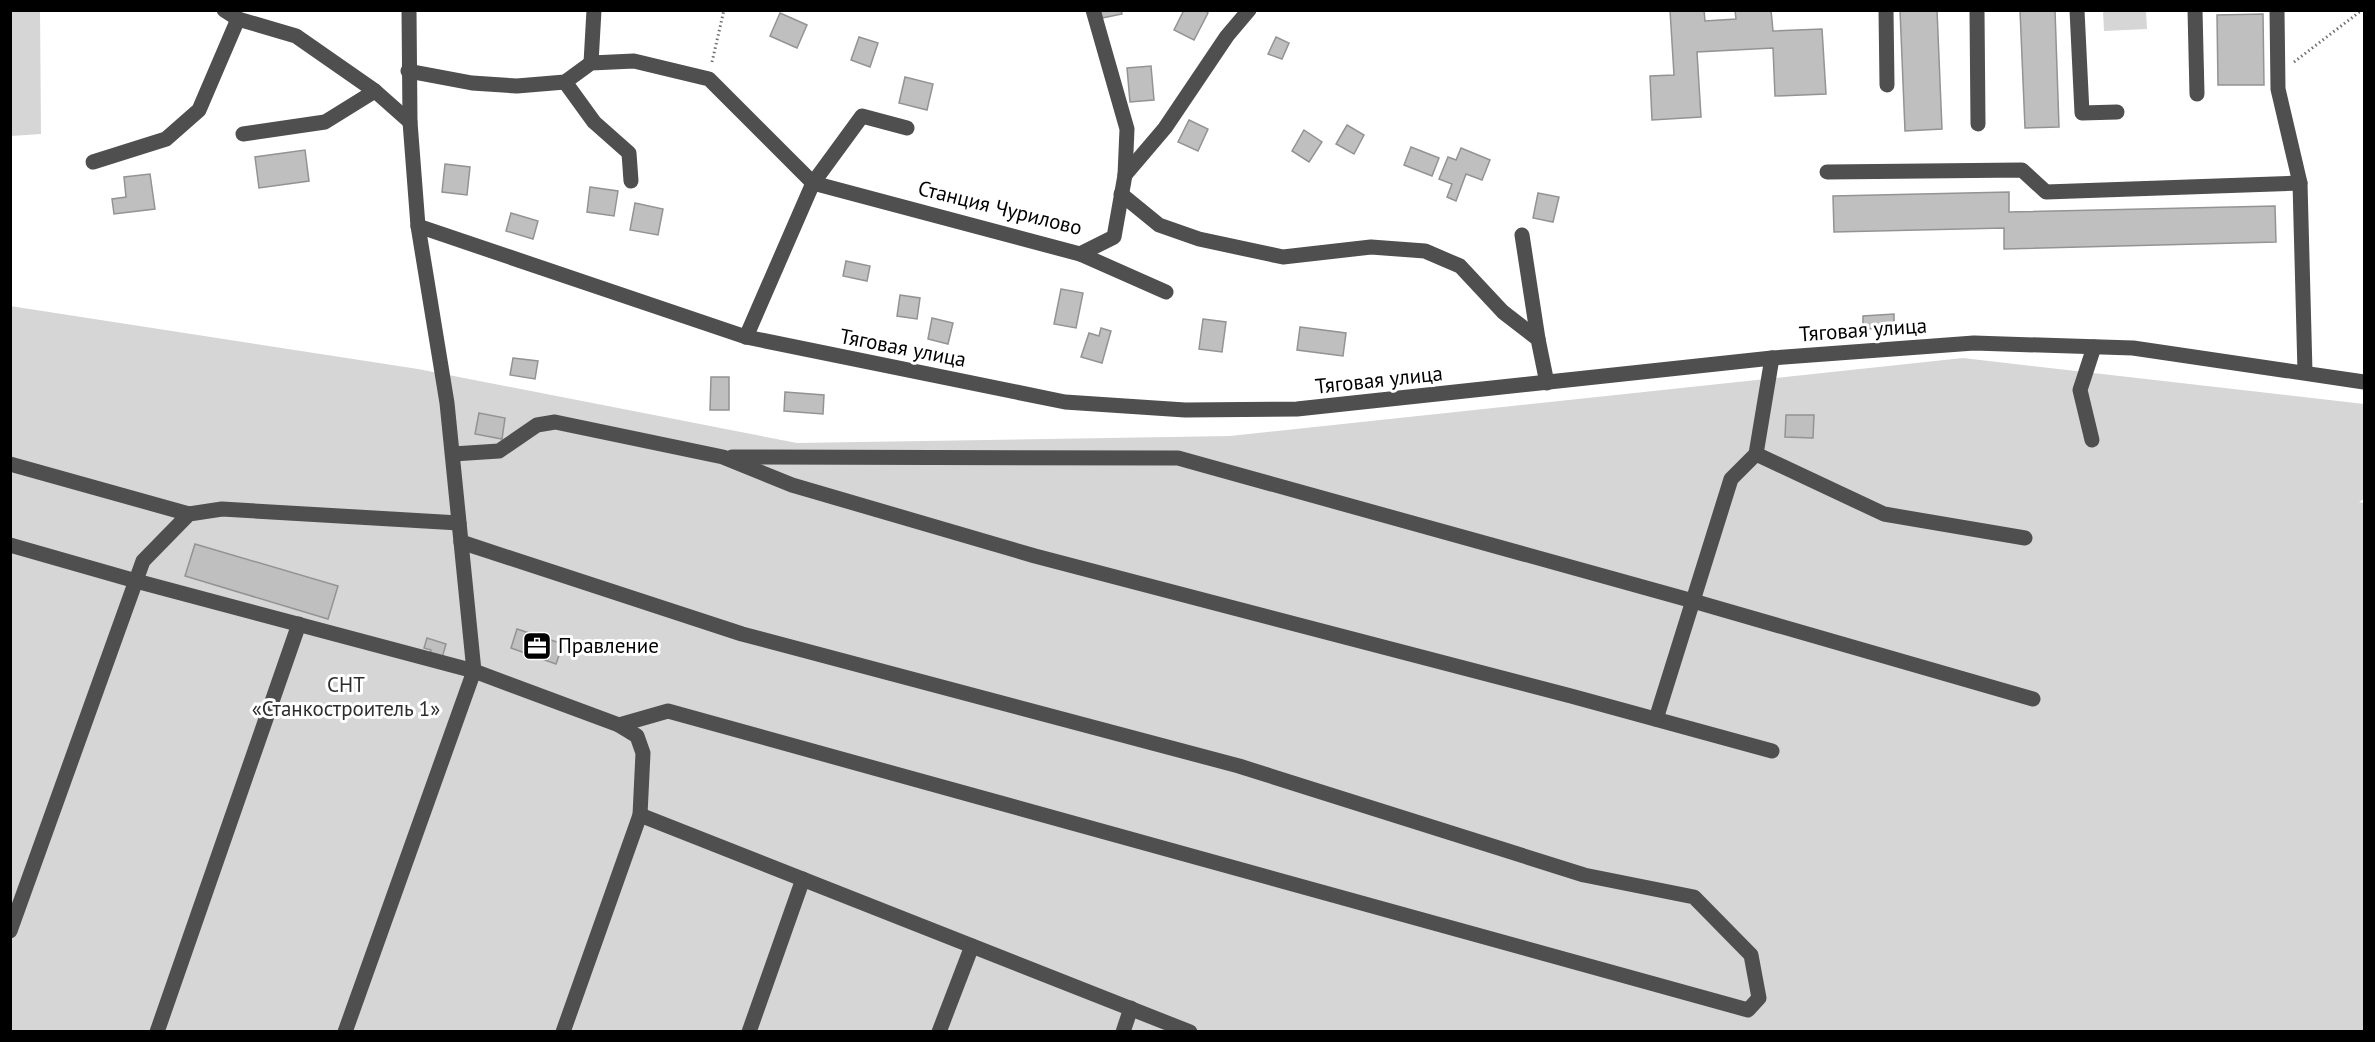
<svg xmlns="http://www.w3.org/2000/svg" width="2375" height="1042" font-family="'PT Sans',sans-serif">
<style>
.green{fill:#d6d6d6}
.building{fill:#bfbfbf;stroke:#939393;stroke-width:1.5}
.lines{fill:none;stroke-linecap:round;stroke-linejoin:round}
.path{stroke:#717171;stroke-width:3;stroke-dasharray:1.5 3;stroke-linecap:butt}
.minor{stroke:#4f4f4f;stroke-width:15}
.labels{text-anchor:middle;stroke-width:6;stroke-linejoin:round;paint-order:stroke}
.street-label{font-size:21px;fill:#000;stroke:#fff}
.poi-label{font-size:21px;fill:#000;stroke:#fff;text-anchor:start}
.park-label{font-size:21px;fill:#2d2d2d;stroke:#fff}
</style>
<rect width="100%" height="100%" fill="#fff"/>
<g class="green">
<polygon points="11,10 40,11 41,134 11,136"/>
<polygon points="2103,11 2146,11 2147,29 2104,31"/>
<polygon points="10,306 418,369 797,443 1230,436 1963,358 2364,404 2364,499 2359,502 2364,503 2364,1031 11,1031"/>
</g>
<g class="building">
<polygon points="1101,10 1121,10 1122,14 1102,18"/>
<polygon points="1184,10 1204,10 1208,13 1194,40 1174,30"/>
<polygon points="1670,10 1704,10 1705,21 1736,19 1735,10 1771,10 1773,31 1822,29 1826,94 1775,96 1773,48 1697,52 1701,117 1652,120 1650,76 1674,75"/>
<polygon points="1900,10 1937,10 1942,129 1905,131"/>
<polygon points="2020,10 2055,10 2059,127 2025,128"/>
<polygon points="780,13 807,25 797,48 770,36"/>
<polygon points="2263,14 2264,85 2218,85 2217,15"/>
<polygon points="859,37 878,43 870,67 851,60"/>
<polygon points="1276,37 1289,43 1282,59 1268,54"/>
<polygon points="1151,66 1154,100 1130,102 1127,68"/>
<polygon points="905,77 933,84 927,110 899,103"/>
<polygon points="1189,120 1208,129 1198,151 1178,142"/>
<polygon points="1347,125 1364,135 1354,154 1336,144"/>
<polygon points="1304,130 1322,142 1309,162 1292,151"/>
<polygon points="1411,147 1439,158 1432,176 1404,165"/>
<polygon points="1461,148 1490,160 1482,180 1466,174 1456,201 1447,197 1452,184 1439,179 1448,157 1456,160"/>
<polygon points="305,150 309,181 259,188 255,157"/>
<polygon points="445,164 470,167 467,195 442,192"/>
<polygon points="150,174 155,209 114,214 112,199 126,197 124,177"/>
<polygon points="590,187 618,191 614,216 587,212"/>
<polygon points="2009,192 2009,212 2275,206 2276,242 2004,249 2004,228 1834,232 1833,196"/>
<polygon points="1538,193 1559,197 1553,222 1533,218"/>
<polygon points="635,203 663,209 658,235 630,230"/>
<polygon points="511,213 538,221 533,239 506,231"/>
<polygon points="846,261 870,266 867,281 843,276"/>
<polygon points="1061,289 1083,293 1076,328 1054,324"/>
<polygon points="900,295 920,298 917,319 897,316"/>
<polygon points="1894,314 1894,328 1863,329 1863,316"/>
<polygon points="932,318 953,323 948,344 928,339"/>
<polygon points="1203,319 1226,322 1222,352 1199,349"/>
<polygon points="1300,327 1346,333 1343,356 1297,350"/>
<polygon points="1101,328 1111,331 1102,363 1081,357 1089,333 1099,336"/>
<polygon points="513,358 538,361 535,379 510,375"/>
<polygon points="711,377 729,377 729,410 710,410"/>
<polygon points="785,392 824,395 823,414 784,411"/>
<polygon points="479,413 505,418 502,439 475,434"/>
<polygon points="1786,415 1814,415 1813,438 1785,437"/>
<polygon points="195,544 338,586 328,619 185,576"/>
<polygon points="517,629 563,644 556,664 511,648"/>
<polygon points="427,638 446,644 442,658 430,655 431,650 424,648"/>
</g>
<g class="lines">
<g class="path">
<polyline points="712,62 724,10"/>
<polyline points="2294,62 2362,10"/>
</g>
<g class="minor">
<polyline points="224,10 238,19 296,36 375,91 410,122"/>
<polyline points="409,10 410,122 418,226 447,403 474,671 619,725 637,736 643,753 640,815 563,1032"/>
<polyline points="1886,10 1887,85"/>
<polyline points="1977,10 1978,124"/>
<polyline points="2077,10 2082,113 2117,112"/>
<polyline points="2195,10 2197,94"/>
<polyline points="2277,10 2278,89 2300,183 2305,372"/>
<polyline points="591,63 594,10"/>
<polyline points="408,71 472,83 517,86 565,82 591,63 634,61 709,79 813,183 746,337"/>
<polyline points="565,82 594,122 629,153 631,181"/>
<polyline points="907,128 862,116 813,183 1080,254 1114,237 1125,175 1127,129 1093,10"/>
<polyline points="243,134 325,122 375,91"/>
<polyline points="93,162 166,139 199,110 238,19"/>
<polyline points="1827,172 2022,170 2046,192 2300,183"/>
<polyline points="1125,175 1165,128 1227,36 1249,10"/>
<polyline points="1121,194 1159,225 1199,239 1283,257 1371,247 1425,251 1460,266 1503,312 1538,339 1547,383"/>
<polyline points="418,226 746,337 1065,402 1185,410 1297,409 1772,358 1974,343 2133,348 2364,382"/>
<polyline points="1522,235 1538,339"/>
<polyline points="1080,254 1166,292"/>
<polyline points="2092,440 2080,390 2094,347"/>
<polyline points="453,454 499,451 537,425 555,422 723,457 792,485 1035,556 1571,696 1772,751"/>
<polyline points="1756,454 1884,514 2025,538"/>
<polyline points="732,457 1178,458 1693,601 2033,699"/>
<polyline points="10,464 189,514"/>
<polyline points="461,542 742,634 1239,766 1584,875 1694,897 1751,955 1759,998 1748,1010 668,711 619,725"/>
<polyline points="10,545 136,581 474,671 345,1032"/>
<polyline points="1656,719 1731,479 1756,454 1772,358"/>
<polyline points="640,815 1190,1032"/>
<polyline points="10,931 143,561 189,514 222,509 459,523"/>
<polyline points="157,1032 299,624"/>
<polyline points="749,1032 803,879"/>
<polyline points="939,1032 972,946"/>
<polyline points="1123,1032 1131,1008"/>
</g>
</g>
<defs>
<g id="office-square" transform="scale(1.5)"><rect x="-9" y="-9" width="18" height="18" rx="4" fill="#000" stroke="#fff"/><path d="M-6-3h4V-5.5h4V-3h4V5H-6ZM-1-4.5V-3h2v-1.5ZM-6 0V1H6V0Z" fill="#fff"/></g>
</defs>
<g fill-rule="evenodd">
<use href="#office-square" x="537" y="646"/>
</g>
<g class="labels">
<g class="street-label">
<text transform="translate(1000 208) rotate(14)" y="7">Станция Чурилово</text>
<text transform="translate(1863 330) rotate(-4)" y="7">Тяговая улица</text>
<text transform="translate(903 348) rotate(11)" y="7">Тяговая улица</text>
<text transform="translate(1379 380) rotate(-6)" y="7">Тяговая улица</text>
</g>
<g class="poi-label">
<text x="558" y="653">Правление</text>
</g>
<g class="park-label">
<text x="346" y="692">СНТ<tspan x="346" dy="24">«Станкостроитель 1»</tspan></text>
</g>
</g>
<rect width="2375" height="1042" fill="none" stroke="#000000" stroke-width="24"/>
</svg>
